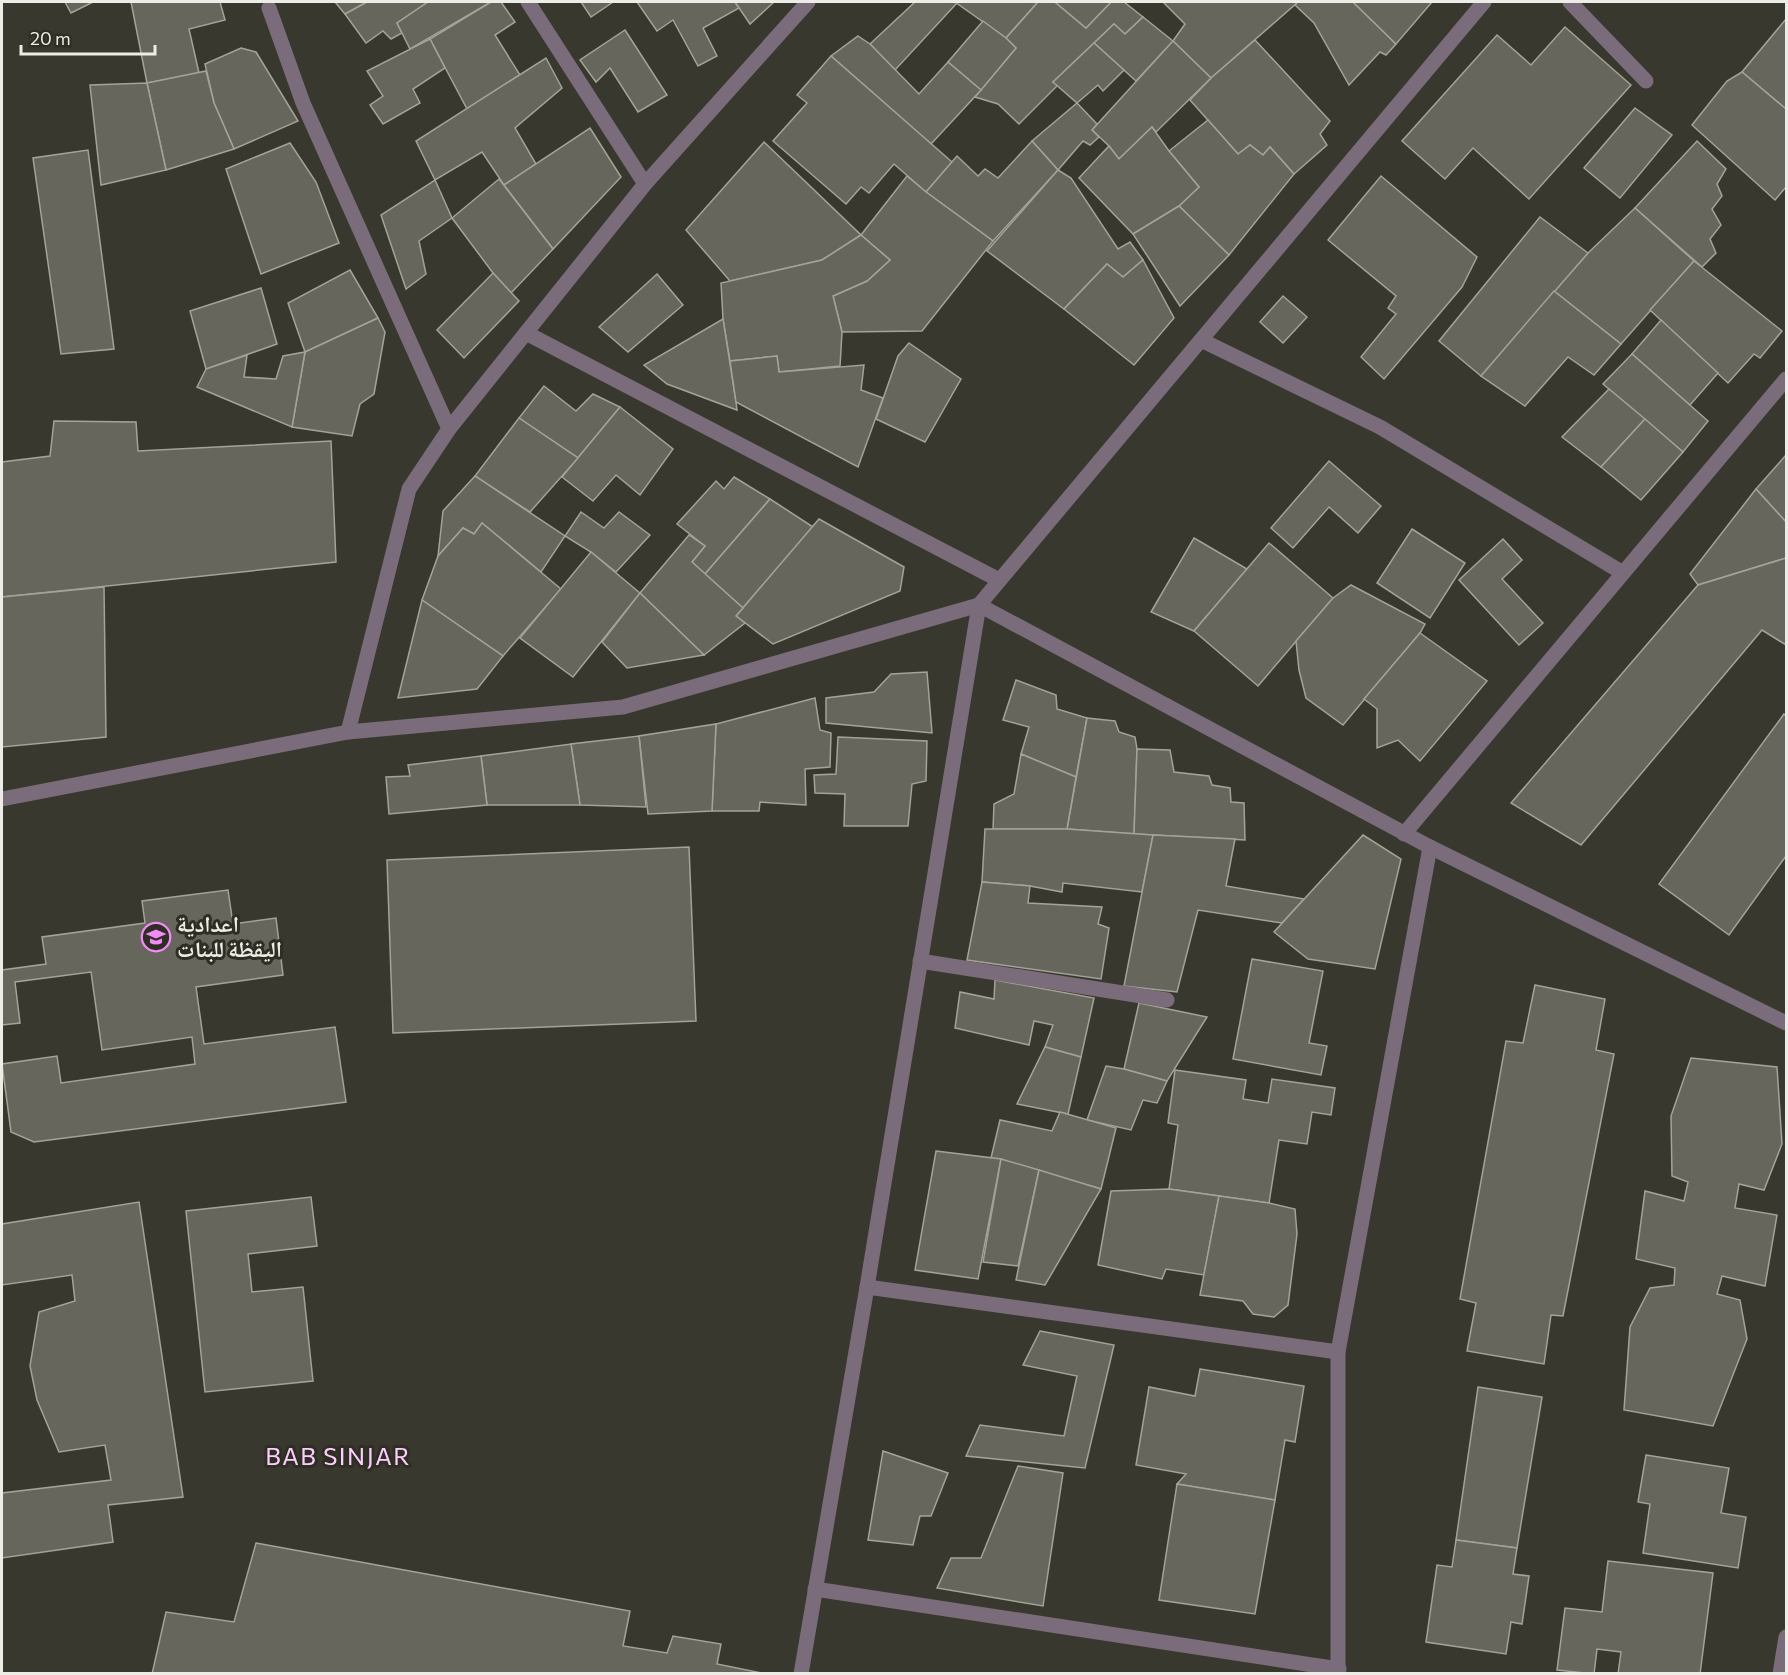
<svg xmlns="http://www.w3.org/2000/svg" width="1788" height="1675" font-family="Commissioner,'Noto Naskh Arabic',sans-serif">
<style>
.building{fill:#66665c;stroke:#a3a397;stroke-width:1.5}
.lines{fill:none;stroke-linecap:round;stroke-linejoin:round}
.lane{stroke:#7a6c7a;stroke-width:15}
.street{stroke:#7a6c7a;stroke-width:15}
.labels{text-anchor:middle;stroke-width:6;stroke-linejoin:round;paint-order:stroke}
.poi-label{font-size:22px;font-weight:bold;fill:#edede7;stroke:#2e2e25;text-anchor:start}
.neighbourhood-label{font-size:24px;letter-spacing:1.5px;fill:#fecffe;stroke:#2e2e25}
</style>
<rect width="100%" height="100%" fill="#38382e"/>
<g class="building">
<polygon points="65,2 93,2 71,13"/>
<polygon points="131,2 220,2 225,20 189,29 199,73 147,83"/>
<polygon points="335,2 367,2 345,14"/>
<polygon points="367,2 428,2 397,23 402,33 391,39 383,31 366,43 345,14"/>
<polygon points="428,2 491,2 410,49 397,23"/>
<polygon points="491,2 501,2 515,22 495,35 520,75 467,109 430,39"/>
<polygon points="581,2 613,2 591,17"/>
<polygon points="637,2 735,2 739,8 703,28 717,56 698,66 673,20 657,31"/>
<polygon points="735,2 774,2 750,24"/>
<polygon points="915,2 955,2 957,3 895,70 870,44"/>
<polygon points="955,2 1038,2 1006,38"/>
<polygon points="1038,2 1055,2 1086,28 1111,2 1124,2 1143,17 1125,34 1114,24 1053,82 1058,85 1019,124 998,104 975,97 1016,48 1006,38"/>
<polygon points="1055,2 1111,2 1086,28"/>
<polygon points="1163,2 1298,2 1211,78 1173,41 1185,24"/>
<polygon points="1298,2 1353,2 1396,44 1386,55 1380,52 1349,85 1314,23 1295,5"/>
<polygon points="1353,2 1432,2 1396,44"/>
<polygon points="1143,17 1173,41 1136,81 1094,43 1114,24 1125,34"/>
<polygon points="1786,19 1786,109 1742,72"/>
<polygon points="983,21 1006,38 1016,48 981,90 948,62"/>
<polygon points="1565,27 1631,85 1529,199 1473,148 1445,179 1402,141 1497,35 1531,65"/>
<polygon points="625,30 667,95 638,112 610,68 596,82 580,60"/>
<polygon points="858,36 870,44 919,94 948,62 981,90 931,144 831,56"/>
<polygon points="430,39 445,68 413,89 420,103 383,124 370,105 383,96 367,71"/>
<polygon points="1255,40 1330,121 1320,134 1327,145 1294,174 1270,147 1263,155 1250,145 1238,154 1190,100 1211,78"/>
<polygon points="1173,41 1211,78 1156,132 1152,127 1119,159 1109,146 1092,130"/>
<polygon points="1094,43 1124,70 1103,91 1098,85 1077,103 1053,82"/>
<polygon points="241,48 256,52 298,121 234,149 214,103 205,64"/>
<polygon points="831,56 952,162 926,192 894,164 869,193 861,187 846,204 773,141 807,103 797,95"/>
<polygon points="546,58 562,88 515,128 536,164 504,185 482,152 435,180 416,141"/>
<polygon points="206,71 214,103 234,149 166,170 147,83"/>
<polygon points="1742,72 1786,109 1786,187 1775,200 1692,125 1727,81"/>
<polygon points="147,83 166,170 101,185 90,85"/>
<polygon points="1077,103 1097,124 1092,130 1099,137 1090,145 1083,141 1058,170 1032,141"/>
<polygon points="1635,108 1672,135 1620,198 1584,168"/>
<polygon points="1208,120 1238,154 1250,145 1263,155 1270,147 1294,174 1229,255 1179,206 1199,187 1169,151"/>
<polygon points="1152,127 1169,151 1199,187 1179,206 1133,234 1079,178 1109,146 1119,159"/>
<polygon points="590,128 621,177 553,249 504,185"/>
<polygon points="1032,141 1058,170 993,241 926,192 957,156 978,176 985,169 998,178"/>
<polygon points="1697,141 1726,169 1717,184 1722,196 1712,209 1721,225 1710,239 1716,253 1702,267 1635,208"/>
<polygon points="764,142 861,235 822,260 730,281 686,230"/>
<polygon points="290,143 316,182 339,243 261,274 226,169"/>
<polygon points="88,150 114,349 61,354 33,158"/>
<polygon points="1058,170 1071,178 1118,249 1130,242 1143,260 1123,277 1107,264 1064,309 987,251"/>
<polygon points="907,176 926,192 993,241 922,331 842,332 833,296 867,281 890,260 861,235"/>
<polygon points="1381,176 1477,257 1462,287 1384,379 1361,357 1396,314 1388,308 1396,296 1328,240"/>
<polygon points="499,179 553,249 511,293 493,273 452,218"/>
<polygon points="435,180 452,218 419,241 426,274 406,289 381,215"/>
<polygon points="1179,206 1229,255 1180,306 1133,234"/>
<polygon points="1635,208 1694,261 1621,344 1554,291 1588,253"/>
<polygon points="1540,217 1588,253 1481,376 1439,341"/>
<polygon points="861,235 890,260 867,281 833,296 842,332 840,366 779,372 777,356 730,361 723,319 721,283 822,260"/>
<polygon points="1143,260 1174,318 1134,365 1064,309 1107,264 1123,277"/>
<polygon points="1694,261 1782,331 1760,358 1754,354 1728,383 1650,310"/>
<polygon points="350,270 378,318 305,352 288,303"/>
<polygon points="493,273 519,301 464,358 437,330"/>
<polygon points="657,274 683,305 628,352 599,327"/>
<polygon points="261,288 277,344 206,369 190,311"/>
<polygon points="1554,291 1621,344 1594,375 1568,357 1525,406 1481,376"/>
<polygon points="1283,296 1307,317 1283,343 1260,322"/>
<polygon points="378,318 385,332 374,394 360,404 352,436 292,427 305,352"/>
<polygon points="723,319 736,402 737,410 667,384 644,365"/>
<polygon points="1661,320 1718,373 1690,405 1632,354"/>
<polygon points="909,343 961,379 925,442 876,419 898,356"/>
<polygon points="305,352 292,427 197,387 206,369 247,355 244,377 276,379 283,356"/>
<polygon points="1632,354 1708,421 1683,452 1603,384"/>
<polygon points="777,356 779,372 864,365 861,390 883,398 858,467 736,402 730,361"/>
<polygon points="544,386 576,411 593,394 620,407 578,458 519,418"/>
<polygon points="1609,389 1645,419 1601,467 1562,437"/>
<polygon points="620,407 673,449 640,495 616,475 593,501 562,477"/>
<polygon points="519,418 578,458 530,512 475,476"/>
<polygon points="1645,419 1683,452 1641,500 1601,467"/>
<polygon points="54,421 136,422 138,451 331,441 336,562 2,597 2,462 50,456"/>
<polygon points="1786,455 1786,522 1756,489"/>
<polygon points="1329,461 1381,506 1358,533 1329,507 1293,548 1271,528"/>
<polygon points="475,476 565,536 541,572 482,523 474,534 463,528 438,556 443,511"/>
<polygon points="734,477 770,499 705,574 692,562 705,546 677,524 716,481 724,489"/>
<polygon points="1756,489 1786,522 1786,558 1698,585 1690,574"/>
<polygon points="770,499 813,527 743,608 705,574"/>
<polygon points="581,512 604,528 619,512 650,535 616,572 591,552 565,536"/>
<polygon points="819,519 904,567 900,591 773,644 736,616"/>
<polygon points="482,523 561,589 503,656 422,600 438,556 463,528 474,534"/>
<polygon points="1412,529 1465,563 1430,618 1377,583"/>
<polygon points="689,535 705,546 692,562 743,608 736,616 745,623 704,655 640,593"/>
<polygon points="1194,538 1247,569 1194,631 1151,612"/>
<polygon points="1503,539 1522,560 1502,579 1543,623 1519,645 1459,580"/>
<polygon points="1269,543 1333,598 1258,686 1194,631"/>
<polygon points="591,552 640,593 573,677 520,638"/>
<polygon points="1786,558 1786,645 1762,630 1581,845 1511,803 1698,585"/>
<polygon points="1351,585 1425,624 1420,633 1343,725 1306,698 1299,670 1296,641 1333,598"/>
<polygon points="104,587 106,737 2,747 2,597"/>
<polygon points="640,593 704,655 627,668 602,642"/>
<polygon points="422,600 503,656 477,689 398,698"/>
<polygon points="1420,633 1487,681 1420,761 1398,740 1377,748 1377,709 1364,699"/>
<polygon points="927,672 932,733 826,723 826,698 874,692 891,674"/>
<polygon points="1016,680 1056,695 1057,709 1087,718 1076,777 1021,754 1029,727 1003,720"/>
<polygon points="815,698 820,730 831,733 830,767 805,769 806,805 760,802 759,811 712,811 716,724"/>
<polygon points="1784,714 1786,716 1786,856 1729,935 1659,884"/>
<polygon points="1087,718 1115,721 1119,732 1135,737 1137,749 1134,834 1067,829"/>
<polygon points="716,724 712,811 648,814 639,736"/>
<polygon points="639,736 646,807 580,805 571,744"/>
<polygon points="838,737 927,741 926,781 912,784 908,826 844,826 845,794 815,793 814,775 836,774"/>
<polygon points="571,744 580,805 487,805 481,756"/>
<polygon points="1137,749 1170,750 1174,772 1209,776 1212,785 1230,788 1231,802 1244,803 1245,840 1134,834"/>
<polygon points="1021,754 1076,777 1067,829 993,829 994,804 1014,794"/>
<polygon points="481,756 487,805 389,814 386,777 410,776 408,765"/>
<polygon points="985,829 1067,829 1153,835 1142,892 1063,883 1062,892 1030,886 982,882"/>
<polygon points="1153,835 1235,839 1226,886 1304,899 1282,923 1198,910 1177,992 1124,986"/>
<polygon points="1363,835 1401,859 1375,969 1308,959 1274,932"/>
<polygon points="689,847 696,1021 393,1033 387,860"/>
<polygon points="982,882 1030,886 1028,903 1102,907 1098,924 1109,928 1101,979 967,960"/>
<polygon points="228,890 233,924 276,918 283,975 196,987 204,1044 335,1027 346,1102 34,1142 11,1132 2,1064 57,1056 61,1083 195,1064 192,1037 102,1050 91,972 15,982 20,1023 2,1025 2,970 46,964 42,937 145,923 142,901"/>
<polygon points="1252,959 1323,971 1309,1043 1327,1046 1321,1075 1233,1059"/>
<polygon points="995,980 1094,998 1081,1057 1045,1047 1053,1025 1034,1021 1029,1045 955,1028 960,992 994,999"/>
<polygon points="1535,985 1605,999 1596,1050 1614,1054 1563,1316 1551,1315 1544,1364 1467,1351 1476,1303 1460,1299 1506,1041 1523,1043"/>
<polygon points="1139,1003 1207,1017 1167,1081 1124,1069"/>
<polygon points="1045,1047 1081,1057 1068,1114 1017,1104"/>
<polygon points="1691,1058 1777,1067 1782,1144 1764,1190 1739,1184 1735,1208 1777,1215 1765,1286 1722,1276 1717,1294 1740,1300 1747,1339 1713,1426 1624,1410 1630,1327 1650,1288 1674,1285 1675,1268 1636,1259 1645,1191 1684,1201 1688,1182 1672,1176 1671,1116"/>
<polygon points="1106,1066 1124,1069 1167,1081 1157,1103 1143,1100 1131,1130 1087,1120"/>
<polygon points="1175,1070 1246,1080 1243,1099 1268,1103 1272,1079 1335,1088 1331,1115 1312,1112 1307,1144 1279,1140 1269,1203 1169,1189 1178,1125 1168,1123"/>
<polygon points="1060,1112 1116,1128 1101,1189 991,1158 1000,1120 1052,1131"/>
<polygon points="936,1151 1001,1159 978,1279 915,1270"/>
<polygon points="1001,1159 1039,1170 1018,1266 983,1262"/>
<polygon points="1039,1170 1101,1189 1045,1285 1016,1280"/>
<polygon points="1169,1189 1219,1196 1204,1275 1166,1269 1162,1279 1098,1265 1111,1191"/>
<polygon points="1219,1196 1269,1203 1295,1209 1297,1234 1288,1305 1274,1317 1253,1314 1243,1301 1200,1295"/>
<polygon points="311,1197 317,1246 248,1254 252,1292 303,1287 313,1381 205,1392 186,1211"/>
<polygon points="139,1202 183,1497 108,1505 113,1542 2,1558 2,1493 111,1480 105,1445 59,1452 37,1400 30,1366 39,1312 75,1301 72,1275 2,1285 2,1224"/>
<polygon points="1040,1331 1114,1345 1085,1468 966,1456 980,1425 1064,1436 1077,1376 1023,1365"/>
<polygon points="1200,1369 1304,1386 1295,1442 1285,1440 1275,1500 1177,1484 1186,1474 1136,1465 1149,1387 1195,1396"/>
<polygon points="1478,1387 1542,1397 1517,1548 1456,1540"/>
<polygon points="883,1451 948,1473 931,1516 920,1516 913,1545 868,1540"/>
<polygon points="1646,1455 1729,1468 1721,1513 1746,1517 1738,1568 1643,1553 1650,1504 1638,1502"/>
<polygon points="1018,1466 1063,1473 1043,1606 937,1588 951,1558 981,1558"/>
<polygon points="1177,1484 1275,1500 1255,1614 1159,1600"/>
<polygon points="1456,1540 1517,1548 1513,1574 1529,1576 1522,1624 1511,1622 1506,1654 1426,1642 1437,1565 1452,1567"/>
<polygon points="256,1543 630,1611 623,1646 667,1653 673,1636 721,1644 717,1664 767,1674 152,1674 166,1612 234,1622"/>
<polygon points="1608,1561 1713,1573 1700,1674 1618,1674 1621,1652 1597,1649 1594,1674 1557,1670 1565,1608 1602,1612"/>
</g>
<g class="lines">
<g class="lane">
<polyline points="1570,2 1646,81"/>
<polyline points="920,961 1167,1000"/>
</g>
<g class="street">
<polyline points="528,2 645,184"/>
<polyline points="269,8 303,103 449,429"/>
<polyline points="526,333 999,580"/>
<polyline points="1201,340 1380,427 1623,573"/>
<polyline points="348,732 409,489 449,429 645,184 808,2"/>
<polyline points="2,799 348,732 623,707 979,605 1430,847 1786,1023"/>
<polyline points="1404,834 1786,379"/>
<polyline points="867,1287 1338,1352"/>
<polyline points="815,1589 1339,1669"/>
<polyline points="801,1674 867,1287 979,605 1484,2"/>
<polyline points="1338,1674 1338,1352 1430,847"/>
<polyline points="1780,1674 1786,1637"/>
</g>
</g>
<defs>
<g id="school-ring" transform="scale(1.5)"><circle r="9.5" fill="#2e2e25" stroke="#f18bf5" stroke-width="1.5"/><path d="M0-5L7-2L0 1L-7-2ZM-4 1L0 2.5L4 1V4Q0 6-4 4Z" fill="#f18bf5"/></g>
</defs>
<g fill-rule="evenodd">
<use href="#school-ring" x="156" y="937"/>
</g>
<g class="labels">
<g class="poi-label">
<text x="177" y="932">اعدادية<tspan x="177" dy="25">اليقظة للبنات</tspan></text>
</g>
<g class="neighbourhood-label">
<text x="338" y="1465">BAB SINJAR</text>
</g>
</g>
<rect width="1788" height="1675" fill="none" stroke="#edede7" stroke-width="6"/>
<path d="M21 45v9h134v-9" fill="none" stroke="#edede7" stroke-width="3"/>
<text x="30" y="45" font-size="18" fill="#edede7" stroke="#2e2e25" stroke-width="4.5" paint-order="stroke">20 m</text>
</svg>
